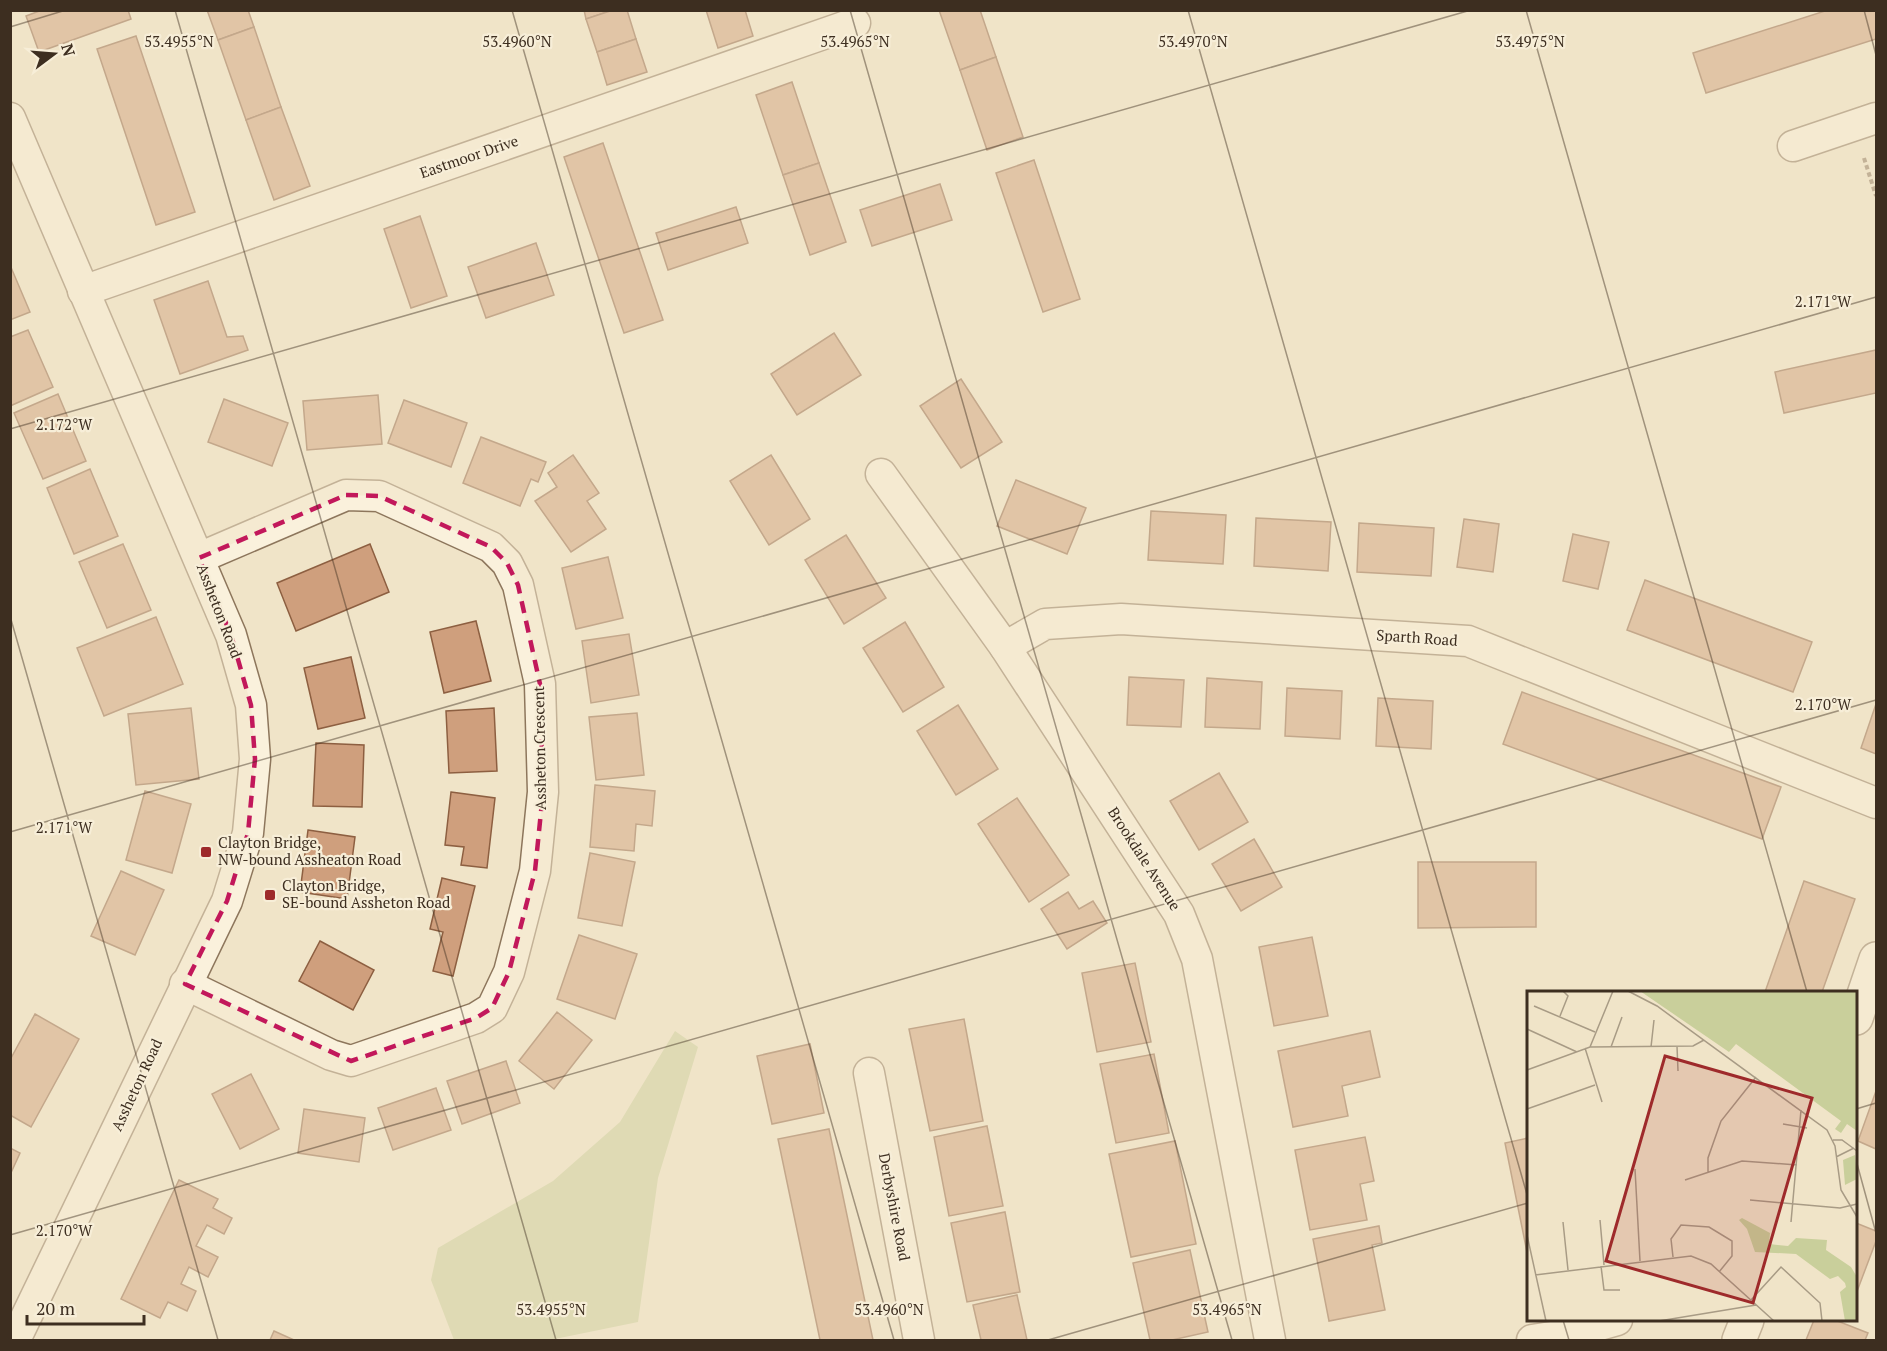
<svg xmlns="http://www.w3.org/2000/svg" width="1887" height="1351" font-family="'PT Serif',serif">
<style>
.green{fill:#c9cf9b}
.building{fill:#cf9f7d;stroke:#8d5f41;stroke-width:1.5}
.lines{fill:none;stroke-linecap:round;stroke-linejoin:round}
.minor-casing{stroke:#8d765c;stroke-width:33}
.tertiary-casing{stroke:#8d765c;stroke-width:36}
.path{stroke:#8d765c;stroke-width:4;stroke-dasharray:4.5 3;stroke-linecap:butt}
.minor{stroke:#faf1dc;stroke-width:30}
.tertiary{stroke:#faf1dc;stroke-width:33}
.marked{fill:none;stroke:#c2185b;stroke-width:4.5;stroke-dasharray:12 8;stroke-linejoin:round}
.ticks{fill:none;stroke:#3d2e20;stroke-width:1.5;stroke-opacity:0.45}
.poi-dot{fill:#9e2a2b;stroke:#f7eed8;stroke-width:2}
.labels{text-anchor:middle;stroke-width:4.5;stroke-linejoin:round;paint-order:stroke}
.street-label{font-size:15px;fill:#3d2e20;stroke:#f7eed8}
.poi-label{font-size:15px;fill:#3d2e20;stroke:#f7eed8;text-anchor:start}
.inset-road{fill:none;stroke:#a89b85;stroke-width:1.5}
.view{fill:#9e2a2b;fill-opacity:0.15;stroke:#9e2a2b;stroke-width:3}
.inset-edge{fill:none;stroke:#3d2e20;stroke-width:3}
.ticks-label{font-size:15px;text-anchor:middle;fill:#3d2e20;stroke:#f7eed8;stroke-width:4.5;stroke-linejoin:round;paint-order:stroke}
</style>
<rect width="100%" height="100%" fill="#f0e4c8"/>
<polygon class="green" points="675,1031 698,1047 658,1178 638,1322 550,1340 454,1340 431,1280 438,1248 553,1181 620,1122"/>
<g class="building">
<polygon points="42,10 128,10 131,19 39,52 26,16"/>
<polygon points="207,10 248,10 254,27 218,40"/>
<polygon points="584,10 613,10 586,19"/>
<polygon points="613,10 627,10 636,39 597,52 586,19"/>
<polygon points="706,10 745,10 753,36 718,48"/>
<polygon points="939,10 980,10 996,57 960,70"/>
<polygon points="1828,10 1876,10 1876,39 1706,93 1693,53"/>
<polygon points="254,27 281,107 246,120 218,40"/>
<polygon points="136,36 195,212 156,225 97,49"/>
<polygon points="636,39 647,72 607,85 597,52"/>
<polygon points="996,57 1023,137 987,150 960,70"/>
<polygon points="792,82 819,163 783,175 756,95"/>
<polygon points="281,107 310,186 274,200 246,120"/>
<polygon points="603,143 663,320 624,333 564,157"/>
<polygon points="1034,160 1080,299 1043,312 996,173"/>
<polygon points="819,163 846,242 810,255 783,175"/>
<polygon points="940,184 952,220 872,246 860,210"/>
<polygon points="736,207 748,243 668,270 656,233"/>
<polygon points="420,216 447,296 411,308 384,229"/>
<polygon points="536,243 554,295 486,318 468,267"/>
<polygon points="10,265 30,312 10,320"/>
<polygon points="208,281 227,337 243,336 248,350 180,374 154,300"/>
<polygon points="28,330 53,387 10,406 10,337"/>
<polygon points="834,333 861,375 797,415 771,374"/>
<polygon points="1876,350 1876,393 1784,413 1775,372"/>
<polygon points="961,379 1002,442 961,468 920,406"/>
<polygon points="58,394 86,461 43,479 14,413"/>
<polygon points="378,395 382,444 307,450 303,401"/>
<polygon points="224,399 288,423 272,466 208,442"/>
<polygon points="404,400 467,423 451,467 388,443"/>
<polygon points="481,437 546,462 538,482 531,479 520,506 463,483"/>
<polygon points="573,455 599,493 587,501 606,529 571,552 535,501 557,487 548,473"/>
<polygon points="771,455 810,519 769,545 730,481"/>
<polygon points="90,469 118,536 74,554 47,488"/>
<polygon points="1016,480 1086,508 1067,554 997,526"/>
<polygon points="1151,511 1226,515 1223,564 1148,560"/>
<polygon points="1256,518 1331,522 1328,571 1254,566"/>
<polygon points="1464,519 1499,524 1493,572 1457,567"/>
<polygon points="1359,523 1434,528 1431,576 1357,572"/>
<polygon points="1573,534 1609,542 1598,589 1563,581"/>
<polygon points="846,535 886,598 844,624 805,560"/>
<polygon points="123,544 151,610 107,628 79,562"/>
<polygon points="370,544 389,592 296,631 277,583"/>
<polygon points="608,557 623,618 576,629 562,568"/>
<polygon points="1645,580 1812,642 1793,692 1627,630"/>
<polygon points="156,617 183,684 104,716 77,648"/>
<polygon points="476,621 491,681 444,693 430,632"/>
<polygon points="905,622 944,687 903,712 863,648"/>
<polygon points="629,634 639,695 591,703 582,641"/>
<polygon points="351,657 365,718 318,729 304,668"/>
<polygon points="1129,677 1184,680 1181,727 1127,725"/>
<polygon points="1207,678 1262,682 1260,729 1205,727"/>
<polygon points="1287,688 1342,691 1340,739 1285,736"/>
<polygon points="1522,692 1781,787 1762,839 1503,744"/>
<polygon points="1378,698 1433,701 1431,749 1376,746"/>
<polygon points="1876,704 1876,754 1861,748"/>
<polygon points="958,705 998,769 956,795 917,731"/>
<polygon points="191,708 199,779 136,785 128,714"/>
<polygon points="494,708 497,771 449,773 446,711"/>
<polygon points="637,713 644,775 596,780 589,717"/>
<polygon points="316,743 364,745 362,807 313,806"/>
<polygon points="1219,773 1248,822 1199,850 1170,801"/>
<polygon points="595,785 655,791 652,826 636,824 634,851 590,847"/>
<polygon points="145,791 191,804 172,873 126,860"/>
<polygon points="451,792 495,798 487,868 461,865 464,847 445,845"/>
<polygon points="1017,798 1069,875 1029,902 978,824"/>
<polygon points="308,830 355,837 347,899 300,892"/>
<polygon points="1254,839 1282,887 1241,911 1212,864"/>
<polygon points="590,853 635,862 622,926 578,918"/>
<polygon points="1418,862 1536,862 1536,927 1418,928"/>
<polygon points="121,871 164,890 135,955 91,936"/>
<polygon points="442,878 475,886 453,976 433,971 443,932 430,929"/>
<polygon points="1804,881 1855,899 1822,992 1765,992"/>
<polygon points="1068,892 1079,909 1093,901 1107,923 1067,949 1041,909"/>
<polygon points="579,935 637,954 615,1019 557,999"/>
<polygon points="1312,937 1328,1016 1274,1026 1259,947"/>
<polygon points="320,941 374,970 353,1010 299,981"/>
<polygon points="1135,963 1151,1042 1097,1052 1082,973"/>
<polygon points="557,1012 592,1040 554,1089 519,1061"/>
<polygon points="35,1014 79,1039 31,1127 10,1115 10,1060"/>
<polygon points="964,1019 983,1121 930,1131 909,1029"/>
<polygon points="1370,1031 1380,1077 1342,1086 1348,1116 1293,1127 1278,1051"/>
<polygon points="810,1044 824,1113 772,1124 757,1056"/>
<polygon points="1154,1054 1169,1133 1116,1143 1100,1064"/>
<polygon points="506,1061 520,1103 462,1124 447,1081"/>
<polygon points="251,1074 279,1129 240,1149 212,1094"/>
<polygon points="436,1088 451,1130 393,1150 378,1108"/>
<polygon points="1876,1091 1876,1149 1858,1141"/>
<polygon points="304,1109 365,1118 359,1162 298,1153"/>
<polygon points="987,1126 1003,1206 949,1216 934,1137"/>
<polygon points="829,1129 873,1340 820,1340 778,1139"/>
<polygon points="1365,1137 1374,1181 1360,1184 1367,1220 1310,1230 1295,1150"/>
<polygon points="1528,1138 1528,1257 1505,1143"/>
<polygon points="1175,1141 1196,1244 1131,1257 1109,1154"/>
<polygon points="10,1148 20,1153 10,1175"/>
<polygon points="179,1180 218,1199 213,1208 232,1218 224,1234 207,1225 196,1246 218,1257 208,1277 189,1267 181,1284 196,1291 187,1311 168,1302 160,1318 121,1299"/>
<polygon points="1005,1212 1020,1292 967,1302 951,1223"/>
<polygon points="1856,1223 1876,1231 1876,1241 1856,1294"/>
<polygon points="1379,1226 1382,1243 1372,1245 1385,1310 1329,1321 1313,1239"/>
<polygon points="1190,1250 1208,1332 1172,1340 1150,1340 1133,1263"/>
<polygon points="1017,1295 1027,1340 981,1340 973,1305"/>
<polygon points="1814,1320 1835,1320 1868,1333 1865,1340 1806,1340"/>
<polygon points="274,1331 294,1340 270,1340"/>
</g>
<g class="lines">
<g class="minor-casing">
<g id="minor">
<polyline points="10,118 231,635 251,705 255,759 248,833 227,901 15,1340"/>
<polyline points="1793,146 1876,118"/>
<polyline points="83,291 855,23"/>
<polyline points="881,474 1005,647 1179,914 1197,959 1270,1340"/>
<polyline points="1005,647 1045,624 1121,619 1468,641 1876,803"/>
<polyline points="185,984 331,1055 351,1061 476,1018 492,1008 509,972 535,871 543,792 540,684 518,585 507,563 491,547 379,496 346,495 199,558"/>
<polyline points="869,1073 919,1340"/>
<polyline points="1532,1340 1564,1335 1617,1320"/>
</g>
</g>
<g class="tertiary-casing">
<g id="tertiary">
<polyline points="1856,1018 1876,959"/>
<polyline points="1739,1340 1747,1320"/>
</g>
</g>
<polyline class="path" points="1864,158 1876,196"/>
<use href="#minor" class="minor"/>
<use href="#tertiary" class="tertiary"/>
</g>
<path d="M0 0H1887V1351H0ZM346 495 379 496 491 547 507 563 518 585 540 684 543 792 535 871 509 972 492 1008 476 1018 351 1061 185 984 227 901 248 833 255 759 251 705 231 635 199 558Z" fill="#f0e4c8" fill-opacity=".55" fill-rule="evenodd"/>
<path class="marked" d="M346 495 379 496 491 547 507 563 518 585 540 684 543 792 535 871 509 972 492 1008 476 1018 351 1061 185 984 227 901 248 833 255 759 251 705 231 635 199 558Z"/>
<path class="ticks" d="M175 10 556 1340M512 10 894 1340M850 10 1232 1340M1188 10 1528 1198M1526 10 1807 992M1864 10 1876 55M10 27 66 10M10 429 1471 10M10 616 218 1340M10 832 1876 297M1856 1109 1876 1103M1856 1160 1876 1233M10 1235 1876 700M1563 1320 1569 1340M1048 1340 1528 1203"/>
<g class="poi-dot">
<rect x="200" y="846" width="12" height="12" rx="3"/>
<rect x="264" y="889" width="12" height="12" rx="3"/>
</g>
<g class="labels">
<g class="street-label">
<text transform="translate(469 157) rotate(-19)" y="5">Eastmoor Drive</text>
<text transform="translate(219 611) rotate(69)" y="5">Assheton Road</text>
<text transform="translate(1417 638) rotate(4)" y="5">Sparth Road</text>
<text transform="translate(540 748) rotate(-91)" y="5">Assheton Crescent</text>
<text transform="translate(1144 859) rotate(57)" y="5">Brookdale Avenue</text>
<text transform="translate(137 1085) rotate(-65)" y="5">Assheton Road</text>
<text transform="translate(894 1207) rotate(79)" y="5">Derbyshire Road</text>
</g>
<g class="poi-label">
<text x="218" y="848">Clayton Bridge,<tspan x="218" dy="17">NW-bound Assheaton Road</tspan></text>
<text x="282" y="891">Clayton Bridge,<tspan x="282" dy="17">SE-bound Assheton Road</tspan></text>
</g>
</g>
<g transform="translate(1527 991)">
<rect width="330" height="330" fill="#f0e4c8"/>
<path d="M113 0H330V140L320 133 314 142 308 138 314 130 209 53 202 61ZM328 164 330 188 318 194 316 169ZM215 227 243 242 242 253 261 255 269 247 300 249 299 259 324 276 330 286V330H318L313 301 319 296 318 292 311 285 303 288 269 263 228 261 220 238 212 229Z" fill="#c9cf9b"/>
<path class="inset-road" d="M101 0 130 15 300 139 308 155 314 199 330 226M7 15 68 41M33 25 41 5 36 0M0 38 50 61M150 55 151 80M63 56 86 0M84 56 95 26M124 56 127 29M58 57 75 111M0 79 63 56 166 55 177 49M0 118 68 94M256 133 280 137M306 149H315L330 160M309 166 327 157M108 178 113 270M181 181V167L194 130 229 86M158 189 215 170 270 174M223 209 313 217 330 213M73 229 77 274M36 231 41 279M264 231 274 119M0 244 19 330M146 266 144 248 154 234 182 236 205 250V265L192 281M74 275 77 299H93M8 284 164 265 184 273 247 330M224 309 254 276 293 312 295 330M132 330 229 314"/>
<path class="view" d="M138 65 285 107 226 312 79 270Z"/>
<rect width="330" height="330" class="inset-edge"/>
</g>
<g class="ticks-label">
<text x="179" y="47">53.4955°N</text>
<text x="517" y="47">53.4960°N</text>
<text x="855" y="47">53.4965°N</text>
<text x="1193" y="47">53.4970°N</text>
<text x="1530" y="47">53.4975°N</text>
<text x="1823" y="307">2.171°W</text>
<text x="64" y="430">2.172°W</text>
<text x="1823" y="710">2.170°W</text>
<text x="64" y="833">2.171°W</text>
<text x="64" y="1236">2.170°W</text>
<text x="551" y="1315">53.4955°N</text>
<text x="889" y="1315">53.4960°N</text>
<text x="1227" y="1315">53.4965°N</text>
</g>
<rect width="1887" height="1351" fill="none" stroke="#3d2e20" stroke-width="24"/>
<g transform="translate(54 54) rotate(74)" stroke="#f7eed8" stroke-width="4.5" paint-order="stroke">
<path d="M0-4.5L10 22L0 15L-10 22Z" fill="#3d2e20"/>
<text y="-9" font-size="16" font-weight="bold" text-anchor="middle" fill="#3d2e20">N</text>
</g>
<path d="M27 1315v9h117v-9" fill="none" stroke="#3d2e20" stroke-width="3"/>
<text x="36" y="1315" font-size="18" fill="#3d2e20" stroke="#f7eed8" stroke-width="4.5" paint-order="stroke">20 m</text>
</svg>
